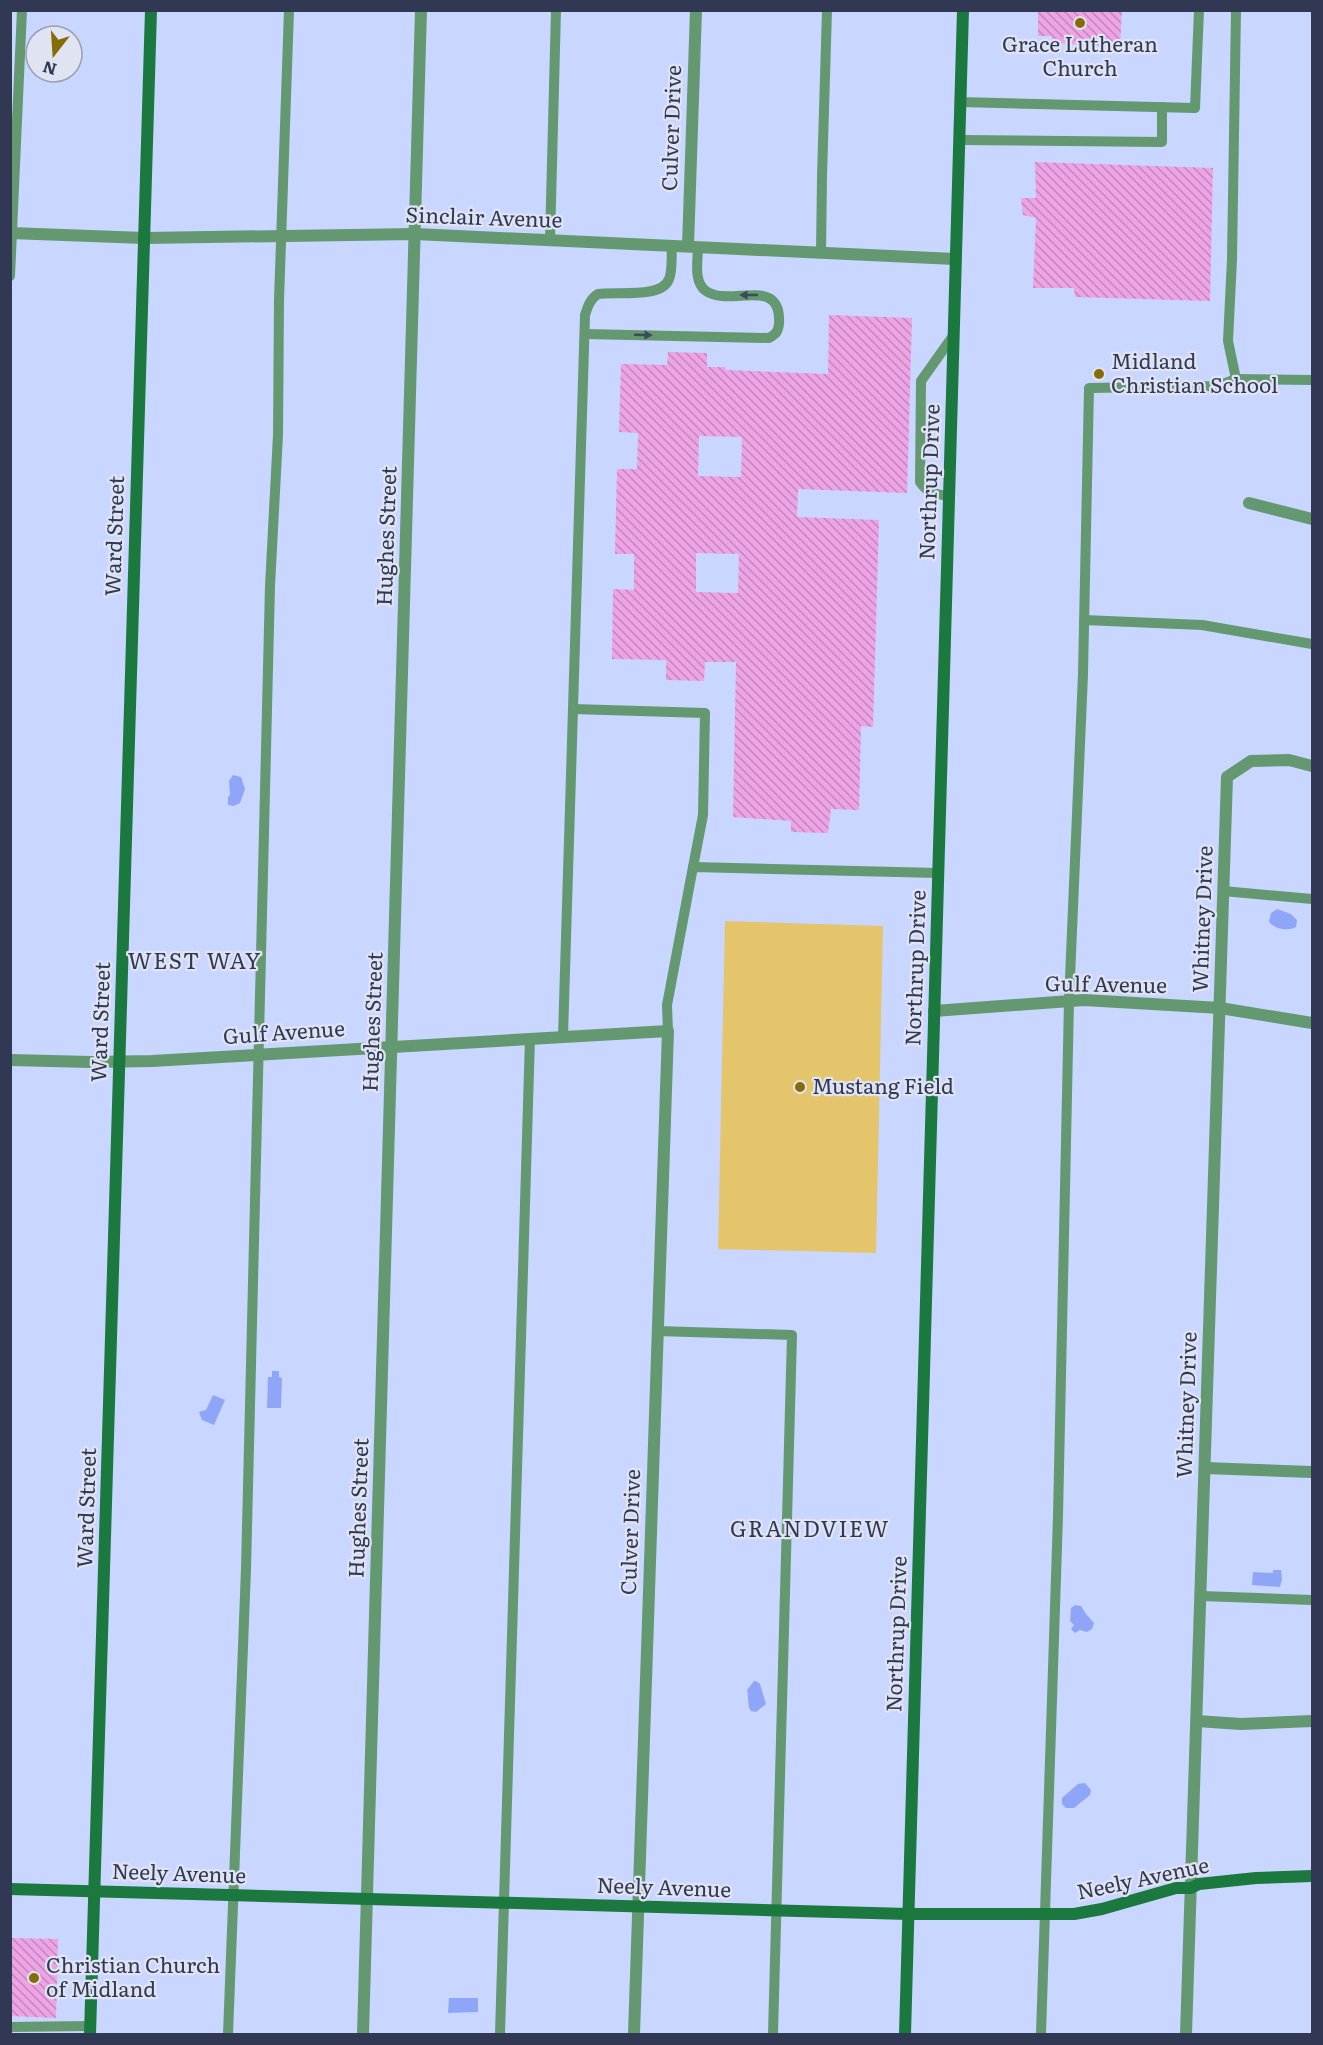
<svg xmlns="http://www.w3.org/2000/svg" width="1323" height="2045" font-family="Literata,serif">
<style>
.garden{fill:#e4c56b}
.water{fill:#8fa6f8}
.building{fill:url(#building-back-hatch);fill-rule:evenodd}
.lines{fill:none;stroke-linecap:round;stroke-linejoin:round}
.lane{stroke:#649871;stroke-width:10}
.street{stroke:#649871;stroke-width:12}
.secondary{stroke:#1b783e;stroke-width:12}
.oneway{fill:#3a4b59}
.poi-dot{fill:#866c09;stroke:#e0e4f2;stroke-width:2}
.labels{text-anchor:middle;stroke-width:4.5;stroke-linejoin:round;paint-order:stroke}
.poi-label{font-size:21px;fill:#303853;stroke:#e0e4f2;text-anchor:start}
.street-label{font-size:21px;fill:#303853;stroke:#e0e4f2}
.neighbourhood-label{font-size:22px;letter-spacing:1.5px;fill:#303853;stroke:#e0e4f2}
</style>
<defs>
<pattern id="building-back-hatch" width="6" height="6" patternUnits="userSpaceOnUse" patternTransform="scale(1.5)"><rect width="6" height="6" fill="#eea3e4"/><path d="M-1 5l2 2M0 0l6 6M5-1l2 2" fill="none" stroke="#c186bb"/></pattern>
</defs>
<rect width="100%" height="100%" fill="#c9d6ff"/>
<polygon class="garden" points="725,921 883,926 876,1253 718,1249"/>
<g class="water">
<polygon points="233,775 241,777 245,789 240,803 234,806 228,805 228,797 230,795 229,781"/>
<path d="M1277 909 1291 914 1297 920 1296 927C1288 931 1276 930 1269 922L1271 913Z"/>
<polygon points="272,1371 279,1371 279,1377 282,1378 281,1408 267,1408 268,1377 272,1377"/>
<polygon points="213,1395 225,1400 214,1425 202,1420 199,1412 206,1410"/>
<polygon points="1273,1570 1281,1570 1282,1579 1280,1587 1252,1585 1253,1572 1273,1573"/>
<polygon points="1075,1605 1081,1606 1086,1614 1094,1623 1092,1629 1087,1632 1080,1630 1075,1633 1071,1629 1074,1625 1070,1621 1071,1608"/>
<path d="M754 1681H756L760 1684 766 1704 756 1712 751 1711C747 1706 749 1697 747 1690Z"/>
<polygon points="1085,1783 1091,1790 1090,1795 1074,1808 1066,1808 1062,1804 1062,1798 1078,1784"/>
<polygon points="449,1998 478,1998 478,2012 448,2013"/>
</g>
<g class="building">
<polygon points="1038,10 1122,10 1120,47 1052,43 1052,36 1038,36"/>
<polygon points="1035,162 1213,168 1210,301 1075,297 1074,288 1033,288 1036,218 1023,215 1021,198 1036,198"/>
<path d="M829 315 912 318 907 493 798 489 797 517 879 520 873 727 861 726 859 810 831 809 828 833 791 832V821L733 817 736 662H705L704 681 666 680V660L612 659 613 589 634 590V554H615L617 469H637L638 433 619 432 621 364 667 365 668 352 707 353V367H726V370L828 374ZM699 436 742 437 741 477 698 476ZM696 553 739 554 738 593 696 592Z"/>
<polygon points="10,1938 58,1939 56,2018 10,2016"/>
</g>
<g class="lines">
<g class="lane">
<polyline points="1236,10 1232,259 1228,341 1236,379"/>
<polyline points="960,102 1195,108 1199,10"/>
<polyline points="959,140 1162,142 1162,107"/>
<polyline points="550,240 556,10"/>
<polyline points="821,253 822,177 827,10"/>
<polyline points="10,276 22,10"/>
<path d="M585 334 769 338C776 334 778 332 779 324 782 274 730 308 706 291 693 282 698 260 698 247"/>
<path d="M949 496C935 494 928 494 920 482L921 381 953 336"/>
<polyline points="1084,620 1202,625 1312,644"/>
<polyline points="573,709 705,713 703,815 693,867"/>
<polyline points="1223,891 1312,899"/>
<polyline points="668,1031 667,1005 693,867 938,873"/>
<path d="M563 1037 585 315C588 306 590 299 598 294 616 291 662 299 669 279 673 270 671 256 672 246"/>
<polyline points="657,1331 792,1335 773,2034"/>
<polyline points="1201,1596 1312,1600"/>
<polyline points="10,2027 90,2026"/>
<polyline points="228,2034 246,1569 270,586 278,435 279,300 289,10"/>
<polyline points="500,2034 530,1038"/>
<polyline points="1041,2034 1058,1516 1069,1001 1083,674 1089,388 1218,386 1236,379 1312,380"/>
</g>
<g class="street">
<polyline points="10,233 144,238 415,234 955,259"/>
<polyline points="688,246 696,10"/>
<polyline points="1249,503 1312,519"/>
<polyline points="934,1011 1084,1000 1220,1008 1312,1023"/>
<polyline points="10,1060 91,1062 152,1061 668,1031 634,2034"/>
<polyline points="1205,1468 1312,1472"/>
<polyline points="1197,1721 1241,1724 1312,1721"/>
<polyline points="363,2034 421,10"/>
<polyline points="1186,2034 1227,777 1251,761 1289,760 1312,766"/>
</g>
<g class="secondary">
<polyline points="10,1889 908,1914 1074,1914 1102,1909 1176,1888 1191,1888 1199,1884 1256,1878 1312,1876"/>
<polyline points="90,2034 151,10"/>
<polyline points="905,2034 963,10"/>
</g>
</g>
<defs><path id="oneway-solid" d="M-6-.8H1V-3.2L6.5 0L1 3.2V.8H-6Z" transform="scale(1.5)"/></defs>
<g class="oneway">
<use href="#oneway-solid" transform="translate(749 295) rotate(-180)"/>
<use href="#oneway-solid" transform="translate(643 335) rotate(2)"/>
</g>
<g class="poi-dot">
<circle cx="1080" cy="23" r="6"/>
<circle cx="1099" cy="374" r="6"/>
<circle cx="800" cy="1087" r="6"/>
<circle cx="34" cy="1978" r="6"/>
</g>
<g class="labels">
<g class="poi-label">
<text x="1080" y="52" text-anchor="middle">Grace Lutheran<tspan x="1080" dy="24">Church</tspan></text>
<text x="1111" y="369">Midland<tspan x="1111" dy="24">Christian School</tspan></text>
<text x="812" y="1094">Mustang Field</text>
<text x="46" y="1973">Christian Church<tspan x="46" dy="24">of Midland</tspan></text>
</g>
<g class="street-label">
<text transform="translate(672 128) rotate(-88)" y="7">Culver Drive</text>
<text transform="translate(484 218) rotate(2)" y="7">Sinclair Avenue</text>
<text transform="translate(930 482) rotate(-88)" y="7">Northrup Drive</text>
<text transform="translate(115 536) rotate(-88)" y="7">Ward Street</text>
<text transform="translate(387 536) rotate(-88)" y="7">Hughes Street</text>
<text transform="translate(1203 919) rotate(-88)" y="7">Whitney Drive</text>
<text transform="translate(916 968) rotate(-88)" y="7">Northrup Drive</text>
<text transform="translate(1106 985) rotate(1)" y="7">Gulf Avenue</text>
<text transform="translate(101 1022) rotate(-88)" y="7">Ward Street</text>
<text transform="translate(373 1022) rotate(-88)" y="7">Hughes Street</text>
<text transform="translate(284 1033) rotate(-4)" y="7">Gulf Avenue</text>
<text transform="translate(1187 1405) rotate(-88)" y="7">Whitney Drive</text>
<text transform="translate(87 1508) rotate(-88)" y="7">Ward Street</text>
<text transform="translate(359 1508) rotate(-88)" y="7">Hughes Street</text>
<text transform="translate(631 1532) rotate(-88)" y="7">Culver Drive</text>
<text transform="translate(897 1634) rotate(-88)" y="7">Northrup Drive</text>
<text transform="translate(179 1874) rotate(2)" y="7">Neely Avenue</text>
<text transform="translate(1143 1879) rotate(-12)" y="7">Neely Avenue</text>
<text transform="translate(664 1888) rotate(2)" y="7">Neely Avenue</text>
</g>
<g class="neighbourhood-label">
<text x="195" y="969">WEST WAY</text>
<text x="810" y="1537">GRANDVIEW</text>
</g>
</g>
<rect width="1323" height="2045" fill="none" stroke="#303853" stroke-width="24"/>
<g transform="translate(54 54) rotate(197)"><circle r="28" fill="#e0e4f2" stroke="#9a9fb2" stroke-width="1.5"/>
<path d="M0-4.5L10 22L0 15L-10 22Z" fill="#866c09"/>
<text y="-9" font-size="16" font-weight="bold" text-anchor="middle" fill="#303853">N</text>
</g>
</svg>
